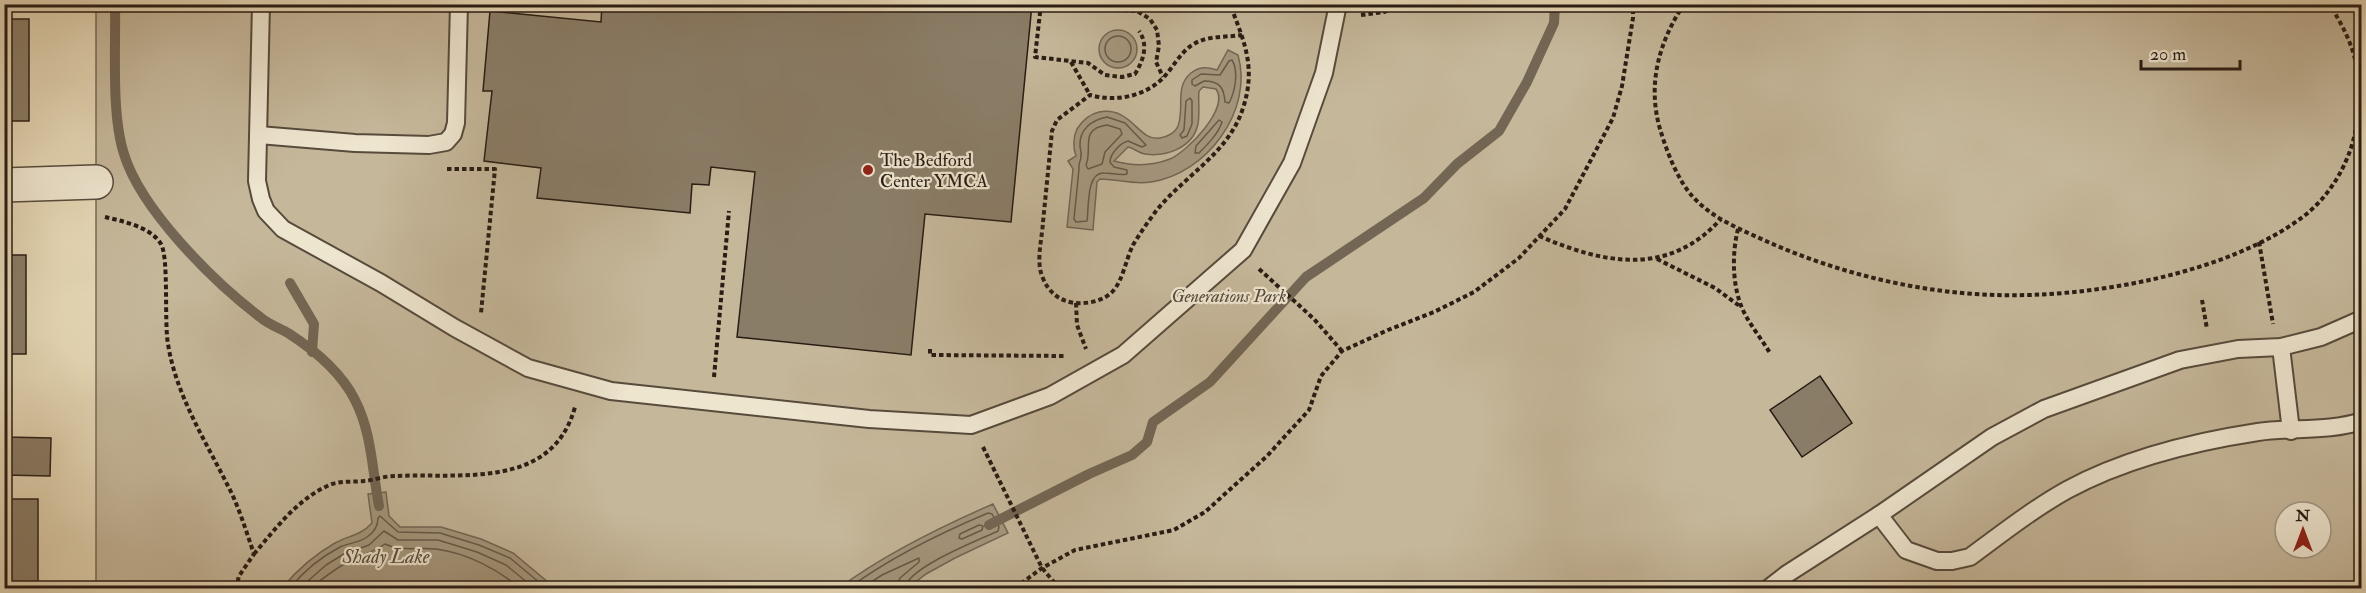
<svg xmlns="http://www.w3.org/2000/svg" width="2366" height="593" font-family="'IM FELL Double Pica',serif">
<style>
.green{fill:#c5b79a;stroke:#766a57;stroke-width:1.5;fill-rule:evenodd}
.water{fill:#a5977e;stroke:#736654;stroke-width:1.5;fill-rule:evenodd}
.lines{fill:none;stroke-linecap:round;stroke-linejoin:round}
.shore{stroke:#665a49;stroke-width:1.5}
.stream{stroke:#736654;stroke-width:10}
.building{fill:#8a7d68;stroke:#281c14;stroke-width:1.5}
.lane-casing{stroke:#574b3c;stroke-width:20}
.street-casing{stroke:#574b3c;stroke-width:36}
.path{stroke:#281c14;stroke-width:4;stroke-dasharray:4.5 3;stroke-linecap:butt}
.lane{stroke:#eee5cf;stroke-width:16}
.street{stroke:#eee5cf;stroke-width:33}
.poi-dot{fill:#8f2418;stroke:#eee5cf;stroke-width:2}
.labels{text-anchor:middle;stroke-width:4.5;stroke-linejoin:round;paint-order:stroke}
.poi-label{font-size:18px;fill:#281c14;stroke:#eee5cf;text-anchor:start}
.park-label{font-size:18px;font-style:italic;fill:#574a3c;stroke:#eee5cf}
.water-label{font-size:20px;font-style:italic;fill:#5a4d3e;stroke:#eee5cf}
</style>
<rect width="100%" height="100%" fill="#e5d7b5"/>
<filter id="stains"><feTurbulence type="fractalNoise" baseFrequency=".00333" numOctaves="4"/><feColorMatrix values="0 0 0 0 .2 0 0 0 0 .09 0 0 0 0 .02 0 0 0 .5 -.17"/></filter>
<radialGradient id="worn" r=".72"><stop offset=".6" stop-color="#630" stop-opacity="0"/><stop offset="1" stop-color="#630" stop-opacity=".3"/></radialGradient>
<path class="green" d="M96 5H2361V588H96ZM2285 512H2321V548H2285Z"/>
<g class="water">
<circle cx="1118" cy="49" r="19"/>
<path d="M1228 50 1238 55C1254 111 1206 174 1151 182 1134 185 1116 179 1100 179L1097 182 1093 230 1067 227 1073 169 1068 161 1076 156C1073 148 1073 137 1077 129 1082 121 1090 114 1099 112 1132 106 1138 142 1160 138 1167 137 1175 133 1178 126 1185 108 1174 87 1191 73 1200 66 1207 67 1217 70ZM1203 87 1216 89C1230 108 1187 152 1170 159 1152 166 1132 166 1114 161L1128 147C1134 148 1138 153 1145 154 1166 157 1193 148 1198 124 1200 113 1198 102 1199 91Z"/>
<path d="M386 492 389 516 400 527H441L481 539 513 553 555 588H282C297 570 314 555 335 543 350 535 360 536 372 523L368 494Z"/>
<path d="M993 504 1008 533 955 558 926 574 908 588H839C885 554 940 527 993 504Z"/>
</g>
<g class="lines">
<g class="shore">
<circle cx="1118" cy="49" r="13"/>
<path d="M1232 60C1239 71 1235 92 1229 103L1225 102C1224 88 1220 81 1204 81L1195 86 1192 84V80L1201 74 1220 75 1229 61Z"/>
<polygon points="1190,98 1192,101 1192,124 1187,136 1182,138 1180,135 1184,130 1186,101"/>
<path d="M1107 117 1125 123 1146 145 1142 147 1128 141C1120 143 1110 154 1110 162L1114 167 1127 170V174C1120 176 1112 173 1104 173 1086 172 1089 208 1087 221L1076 222 1074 219 1079 169C1078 162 1081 162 1081 156 1082 153 1080 149 1080 146 1079 129 1092 120 1107 117Z"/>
<path d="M1219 120 1222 122C1218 134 1208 144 1199 153H1195L1196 146Z"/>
<path d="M1107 125 1120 129 1122 134 1105 152 1102 164 1088 169 1086 165C1093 148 1079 129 1107 125Z"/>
<polygon points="979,525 983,526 982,530 962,539 959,538 960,534"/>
<path d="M290 588C303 572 321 557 340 547 348 543 359 543 367 537 373 533 378 526 378 518L380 516 398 532 440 533 479 545 510 558 546 588"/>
<polyline points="300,588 326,565 344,554 369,545 384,531 398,540 438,540 477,552 506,565 534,588"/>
<path d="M311 588C322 579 333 570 346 563 361 555 370 554 385 544 401 552 418 547 436 549 467 553 497 569 520 588"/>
<path d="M849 588C888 559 943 532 988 513L992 514 999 527 998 531C979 540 907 568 905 588"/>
<polyline points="862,588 882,575 919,558 919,562 900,578 897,588"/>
</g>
<g class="stream">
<path d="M115 4C116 48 111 114 124 154 141 210 214 282 260 317 268 324 279 328 288 333 313 349 341 372 355 400 372 433 372 470 379 506"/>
<polyline points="290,283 314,324 312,352"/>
<polyline points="989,525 1089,474 1132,455 1147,442 1153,422 1210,382 1306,277 1424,198 1457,164 1499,131 1527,82 1554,23 1555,4"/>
</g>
</g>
<g class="building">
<polygon points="602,4 1032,4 1011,222 925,214 911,355 737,337 755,172 711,167 709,185 692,184 690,213 537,198 541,168 484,161 492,91 483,91 490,11 601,22"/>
<rect x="4" y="19" width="25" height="102"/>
<rect x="4" y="255" width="22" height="99"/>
<polygon points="1820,376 1852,423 1802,457 1770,410"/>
<polygon points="4,381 7,381 6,437 51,438 50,476 4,475"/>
<rect x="4" y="499" width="34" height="89"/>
</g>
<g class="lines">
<g class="lane-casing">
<g id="lane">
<polyline points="261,4 257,181 261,199 266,211 283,229 381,283 455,328 528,368 611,391 869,419 971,425 1050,396 1123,355 1243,250 1292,163 1324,73 1338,4"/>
<polyline points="259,135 355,143 429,145 446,142 453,134 456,123 459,4"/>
<polyline points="2281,347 2291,431"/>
<polyline points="1879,515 1992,437 2044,409 2180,360 2238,349 2281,347 2321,337 2362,319"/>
<path d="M1769 588 1787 574 1879 515 1906 550 1937 561H1952L1970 557C2001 534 2033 509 2067 490 2126 458 2192 442 2258 432 2292 427 2328 432 2362 421"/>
</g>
</g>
<g class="street-casing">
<polyline id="street" points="4,185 96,182"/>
</g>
<g class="path">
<path d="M1041 4 1035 57 1088 63 1105 75 1122 77 1135 74C1143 61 1149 45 1139 31"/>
<polyline points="1079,4 1095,9 1137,11 1150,19 1157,30 1159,46 1156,62 1163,77"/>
<polyline points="1215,4 1231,7 1243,4"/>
<polyline points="1383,4 1384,12"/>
<path d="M1684 4C1659 42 1647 84 1660 129 1667 152 1677 179 1693 197 1713 219 1742 230 1768 242 1838 273 1919 293 1996 295 2090 298 2228 274 2304 216 2331 195 2350 162 2356 128 2365 79 2356 45 2329 4"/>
<path d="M1231 7C1245 43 1256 69 1243 108 1229 153 1184 176 1156 211 1148 222 1140 233 1133 245 1126 259 1123 280 1113 291 1104 301 1088 304 1075 303 1059 301 1048 292 1042 276 1036 260 1042 239 1043 222 1046 192 1049 162 1052 131L1057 120 1090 95C1115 102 1145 97 1164 77 1175 65 1183 47 1200 41 1212 36 1229 37 1242 35"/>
<polyline points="1361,15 1384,12 1406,4"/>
<polyline points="1071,62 1090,95"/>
<polyline points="447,169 495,169 481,313"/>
<path d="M105 217C122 221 151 227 161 244 169 258 164 322 168 344 176 395 205 440 228 486 239 507 246 531 254 554L239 576 236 588"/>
<path d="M1738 229C1732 253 1732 284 1742 308 1749 324 1761 338 1770 353"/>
<path d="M1539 236C1604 264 1668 277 1721 219"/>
<polyline points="2259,242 2273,324"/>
<polyline points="1657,259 1715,288 1741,307"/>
<polyline points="1259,269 1314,319 1342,351"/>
<polyline points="2202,300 2207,329"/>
<polyline points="1076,303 1077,325 1086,349"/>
<polyline points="930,349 930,355 1066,356"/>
<polyline points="714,377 729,211"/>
<polyline points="983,447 1042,568 1059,588"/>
<path d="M254 554C277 527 299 497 332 484 342 481 353 482 364 481 374 480 385 476 395 476 462 473 552 490 575 407"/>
<polyline points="1015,588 1042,568 1075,550 1174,530 1205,512 1267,456 1309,410 1321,376 1342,351 1388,330 1434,312 1474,292 1519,258 1565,209 1613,118 1622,86 1633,18 1633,4"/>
</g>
<use href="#lane" class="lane"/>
<use href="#street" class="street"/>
</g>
<circle class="poi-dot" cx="868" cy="170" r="6"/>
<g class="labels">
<g class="poi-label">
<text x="880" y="166">The Bedford<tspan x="880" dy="21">Center YMCA</tspan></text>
</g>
<g class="park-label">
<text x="1229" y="302">Generations Park</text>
</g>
<g class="water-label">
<text x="386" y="563">Shady Lake</text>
</g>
</g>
<rect width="2366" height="593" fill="none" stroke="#e5d7b5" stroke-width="24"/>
<rect x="6" y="6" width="2354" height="581" fill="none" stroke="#281c14" stroke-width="3"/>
<rect x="12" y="12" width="2342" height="569" fill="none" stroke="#281c14" stroke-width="1.5"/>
<g transform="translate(2303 530)"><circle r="28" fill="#eee5cf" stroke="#9f9584" stroke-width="1.5"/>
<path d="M0-4.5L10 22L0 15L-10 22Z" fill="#8f2418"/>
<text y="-9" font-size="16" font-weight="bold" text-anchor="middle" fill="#281c14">N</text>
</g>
<path d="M2141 60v9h99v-9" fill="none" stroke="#281c14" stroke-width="3"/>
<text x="2150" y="60" font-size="18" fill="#281c14" stroke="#eee5cf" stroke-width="4.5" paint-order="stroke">20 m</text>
<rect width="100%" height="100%" filter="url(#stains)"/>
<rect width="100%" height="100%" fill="url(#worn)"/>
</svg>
